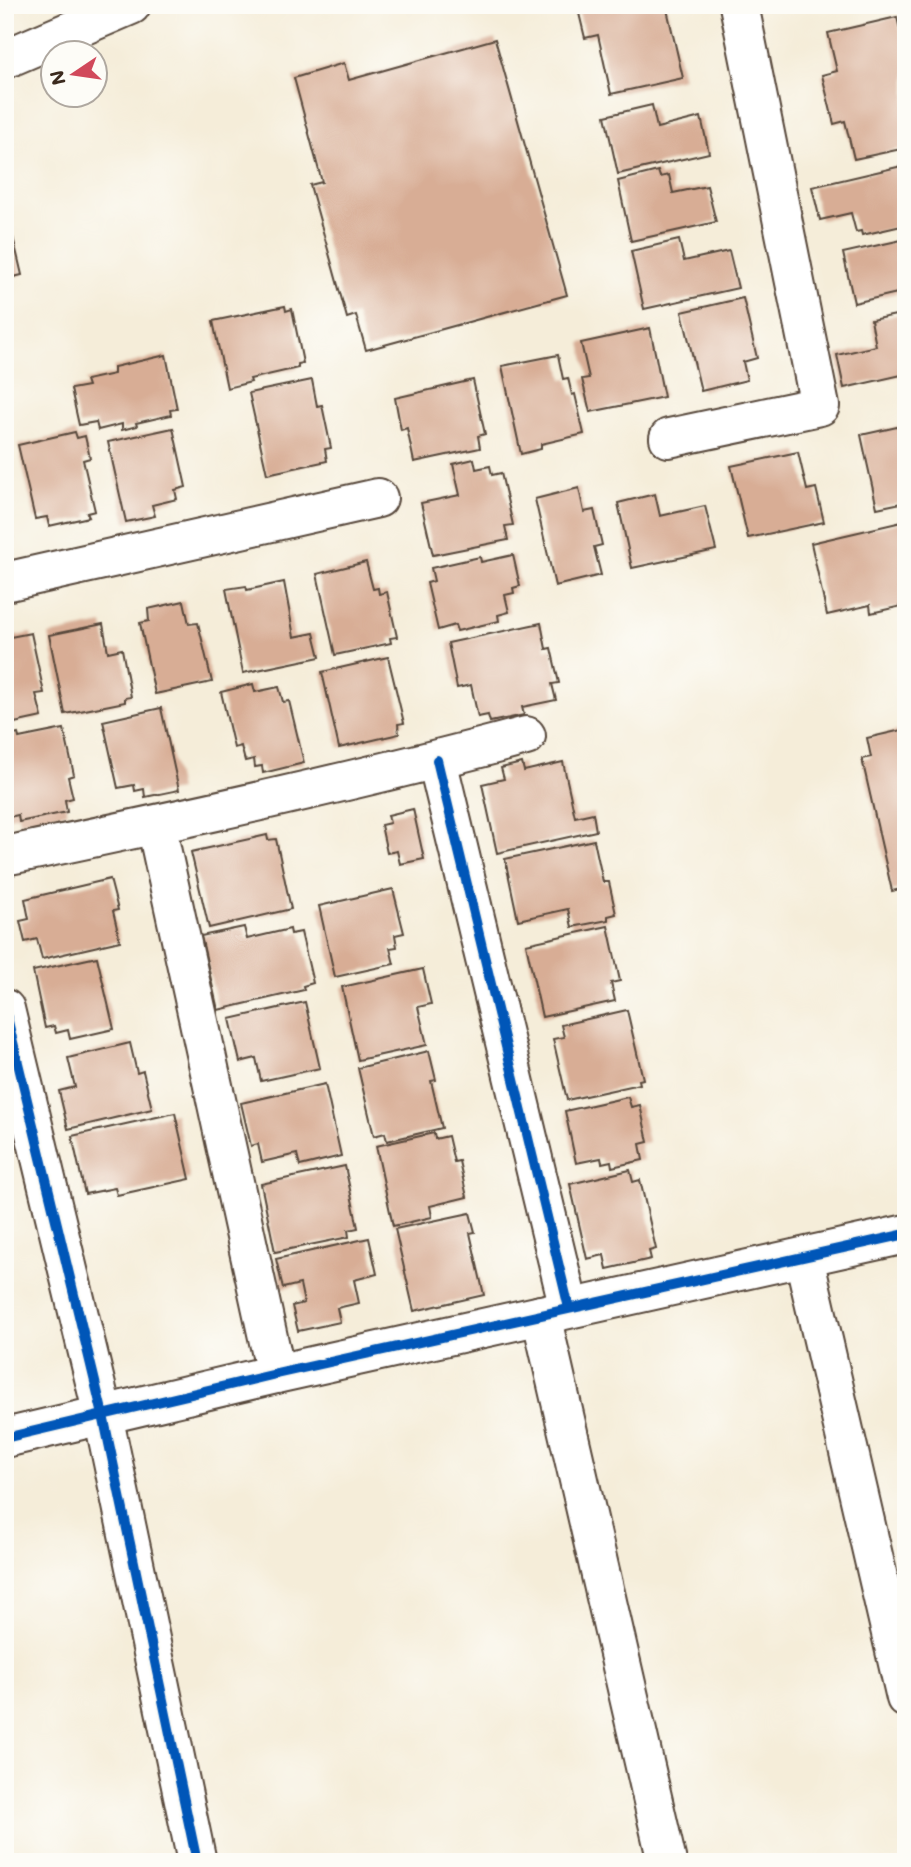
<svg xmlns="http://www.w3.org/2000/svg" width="911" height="1867" font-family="Mali,sans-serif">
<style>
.building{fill:#d8ad95}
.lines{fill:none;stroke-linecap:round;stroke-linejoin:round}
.minor-casing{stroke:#57473a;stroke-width:42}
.secondary-casing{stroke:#57473a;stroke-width:42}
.minor{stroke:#fff;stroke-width:38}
.secondary{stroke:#fff;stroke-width:38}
.cycleway-casing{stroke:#fdfcf7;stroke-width:15}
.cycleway{stroke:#0057b8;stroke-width:10}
</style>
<rect width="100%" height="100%" fill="#fdfcf7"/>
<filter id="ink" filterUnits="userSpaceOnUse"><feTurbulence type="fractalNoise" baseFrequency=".0143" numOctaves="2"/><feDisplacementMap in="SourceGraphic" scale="14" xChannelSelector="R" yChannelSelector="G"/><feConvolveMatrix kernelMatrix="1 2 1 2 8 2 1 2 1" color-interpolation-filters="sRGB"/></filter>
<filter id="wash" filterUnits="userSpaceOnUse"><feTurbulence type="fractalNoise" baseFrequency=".00686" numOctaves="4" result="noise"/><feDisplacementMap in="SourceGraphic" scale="28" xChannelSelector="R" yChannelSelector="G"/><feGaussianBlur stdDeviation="1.57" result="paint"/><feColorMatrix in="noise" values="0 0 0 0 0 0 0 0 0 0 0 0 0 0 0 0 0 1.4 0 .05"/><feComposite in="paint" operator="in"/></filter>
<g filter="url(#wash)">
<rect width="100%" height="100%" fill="#f5edd9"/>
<g id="blocks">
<g class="building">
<polygon points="577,5 666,5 683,78 611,94 598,35 585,38"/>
<polygon points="897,17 906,55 906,148 854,159 845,121 834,124 822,75 837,71 828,33"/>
<polygon points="495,39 567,295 366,350 356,315 347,318 310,185 322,182 294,78 344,63 349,80"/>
<polygon points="652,105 657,128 701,117 709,153 618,174 605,116"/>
<polygon points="906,165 906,225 862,235 861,231 856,232 851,213 820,220 812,187"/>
<polygon points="658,171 660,177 669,175 673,193 707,186 716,222 631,241 618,181"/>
<polygon points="5,203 22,275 5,279"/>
<polygon points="906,239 906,291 854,303 843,253"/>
<polygon points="679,240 684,261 729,251 738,288 644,309 631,251"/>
<polygon points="743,298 757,358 743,362 747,380 701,391 682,312"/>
<polygon points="285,306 286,311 292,309 303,363 298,364 298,368 250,379 251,382 227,388 213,321"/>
<polygon points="906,313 906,374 844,388 837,355 876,346 871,320"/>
<polygon points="650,328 664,397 590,412 582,379 589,378 581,343"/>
<polygon points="166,355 177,409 170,410 171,415 136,423 137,426 122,430 122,424 98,430 96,422 79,425 71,389 88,386 86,380 114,374 114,367"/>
<polygon points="558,355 563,379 568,378 572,395 575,394 584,434 541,444 541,449 521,454 502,366"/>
<polygon points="312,380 317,406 322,405 331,448 325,449 327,461 267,474 249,393"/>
<polygon points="473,380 485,434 478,436 480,448 414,462 407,428 401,430 395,398"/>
<polygon points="906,425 906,502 877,508 861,435"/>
<polygon points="173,428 186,487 175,490 177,499 152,505 155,516 126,522 108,442"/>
<polygon points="75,432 77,438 85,436 90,458 83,460 95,511 87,513 89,517 49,526 47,517 35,519 18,445"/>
<polygon points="798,452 807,490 816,488 824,522 748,538 731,466"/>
<polygon points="474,459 476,469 490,466 492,475 501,473 513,525 505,526 508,540 433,555 421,503 460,495 453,464"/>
<polygon points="579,488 584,512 594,510 602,545 594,547 601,575 555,586 535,499"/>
<polygon points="655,494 660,516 705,506 716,550 632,568 618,503"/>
<polygon points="6,506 13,537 5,539 5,507"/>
<polygon points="906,521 906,605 871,613 870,605 827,615 811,543"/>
<polygon points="513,555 520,586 513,588 514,593 505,595 509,612 498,615 499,621 457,631 455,625 438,630 427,583 434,581 431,568 480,557 481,562"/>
<polygon points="366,562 373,589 378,588 379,594 387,592 397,637 390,638 391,643 335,655 317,574"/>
<polygon points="284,582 294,637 314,633 320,657 243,673 226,589 246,586 247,590"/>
<polygon points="184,601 189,624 198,623 212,682 155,694 140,623 149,621 148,609"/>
<polygon points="541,623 546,649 551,648 559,683 552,684 556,700 522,707 524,715 490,722 488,715 478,717 471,685 457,688 448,643"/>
<polygon points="103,624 108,652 122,649 131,697 125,698 125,702 65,714 49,635"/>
<polygon points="31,633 44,693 36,694 42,717 5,725 5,638"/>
<polygon points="388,657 404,723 398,724 399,734 339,748 322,672"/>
<polygon points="253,684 255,692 279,687 283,702 289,701 304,763 263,773 262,766 255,767 254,759 245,761 241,746 234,748 221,692"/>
<polygon points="161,708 179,790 145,797 144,789 135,791 134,785 118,788 103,721"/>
<polygon points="64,729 74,775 68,777 73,798 65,800 67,812 19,822 18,815 5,818 5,737 18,734 19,738"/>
<polygon points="906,729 906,905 905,905 901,889 892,891 862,759 871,757 867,738"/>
<polygon points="563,762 575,817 593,813 596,831 497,853 482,784 504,779 501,768 522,763 524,771"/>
<polygon points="413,809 424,859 400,864 397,851 387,853 381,825 390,823 388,815"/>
<polygon points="267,835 268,840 276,839 291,909 209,928 191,852"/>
<polygon points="594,840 603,882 609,882 616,914 608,916 608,920 572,927 568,909 518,920 505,859"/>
<polygon points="110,879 118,910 113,911 120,941 42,959 37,939 25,942 20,921 29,919 25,899"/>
<polygon points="393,889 404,933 395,935 397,947 390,948 394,964 335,977 319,906"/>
<polygon points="608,926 620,981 611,983 615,1001 542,1017 526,944"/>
<polygon points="244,927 247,939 290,929 291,934 301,932 313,983 303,986 304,990 218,1010 201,936"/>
<polygon points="97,957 114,1029 70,1039 68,1030 56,1033 54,1026 45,1028 33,971"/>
<polygon points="423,969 431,1004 418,1007 427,1045 358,1060 342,987"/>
<polygon points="305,1002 320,1068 261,1081 256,1058 240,1062 230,1019"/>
<polygon points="627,1010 643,1079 639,1080 640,1084 567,1100 553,1039 564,1037 561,1025"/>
<polygon points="130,1043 137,1073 143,1071 152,1109 68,1129 59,1091 75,1087 68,1058"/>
<polygon points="429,1051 436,1080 431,1081 442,1128 387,1141 385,1133 374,1136 358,1068"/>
<polygon points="325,1084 341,1156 300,1166 297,1154 262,1162 258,1144 251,1146 241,1103"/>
<polygon points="628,1097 631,1107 640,1105 648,1142 640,1144 643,1160 612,1167 611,1161 602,1163 601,1158 576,1163 565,1111"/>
<polygon points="175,1113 190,1179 117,1195 115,1188 85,1194 72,1136"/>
<polygon points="434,1133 435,1139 448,1136 454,1162 459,1161 467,1197 430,1206 432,1217 393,1226 376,1146"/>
<polygon points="345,1166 358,1228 348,1230 349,1237 275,1252 261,1184"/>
<polygon points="630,1170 633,1182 640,1180 656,1249 649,1251 651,1259 607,1269 604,1255 587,1259 570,1184"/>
<polygon points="470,1213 475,1232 470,1233 484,1295 414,1311 395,1229"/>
<polygon points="369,1238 377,1274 354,1280 359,1303 337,1308 340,1322 298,1331 292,1306 304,1303 300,1284 283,1288 276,1259"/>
</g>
</g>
</g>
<g filter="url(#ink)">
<use href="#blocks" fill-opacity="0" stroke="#57473a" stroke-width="2"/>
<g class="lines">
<g class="minor-casing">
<g id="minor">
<polyline points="669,438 820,406 739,5"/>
<polyline points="5,582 378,498"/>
<polyline points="437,760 569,1308"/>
<polyline points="156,825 276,1374"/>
<path d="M5 856C180 820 354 782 526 736"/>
<polyline points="5,1009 103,1415 197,1862"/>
<polyline points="804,1258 906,1698"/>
<polyline points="541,1315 667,1862"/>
<polyline points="5,1438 276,1374 906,1234"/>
</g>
</g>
<g class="secondary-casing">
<polyline id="secondary" points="5,59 131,5"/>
</g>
<use href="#minor" class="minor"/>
<use href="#secondary" class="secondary"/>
<g class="cycleway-casing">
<g id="cycleway">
<polyline points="437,760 569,1308"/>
<polyline points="5,1009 103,1415 197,1862"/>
<polyline points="5,1438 276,1374 906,1234"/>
</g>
</g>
<use href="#cycleway" class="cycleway"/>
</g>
</g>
<rect width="911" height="1867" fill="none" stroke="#fdfcf7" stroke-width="28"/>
<g transform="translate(74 74) rotate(257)"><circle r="33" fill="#fdfcf7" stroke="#afa8a0" stroke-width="2"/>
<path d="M0-5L12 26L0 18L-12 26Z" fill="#d1495b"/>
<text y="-10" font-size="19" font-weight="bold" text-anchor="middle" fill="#3b2a1e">N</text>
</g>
</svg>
